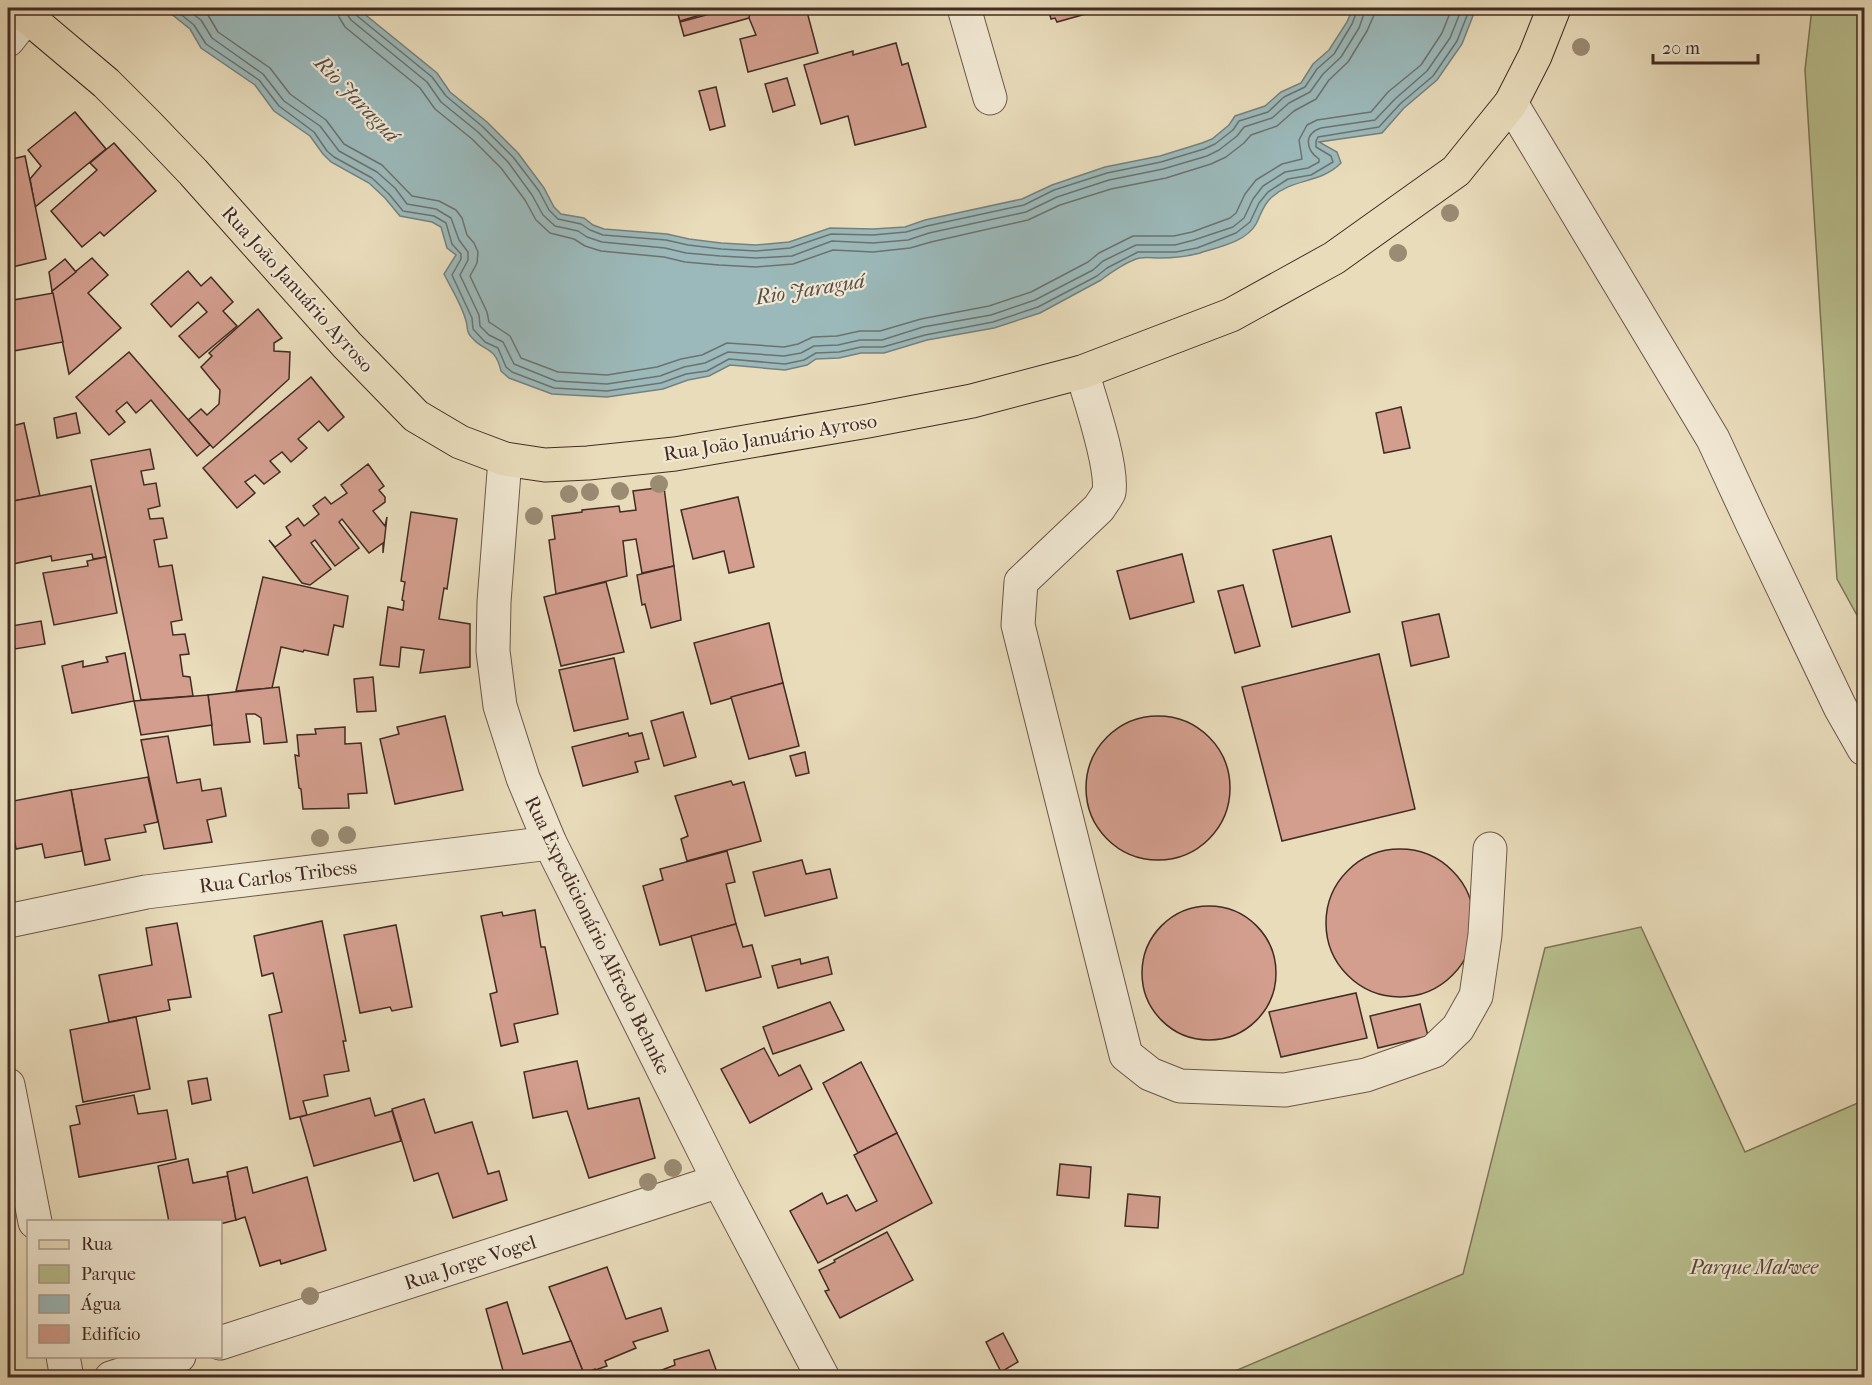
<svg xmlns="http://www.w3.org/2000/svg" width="1872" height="1385" font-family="'IM FELL French Canon',serif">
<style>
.green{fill:#b9bf8e;stroke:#7d7558;stroke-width:1.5}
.water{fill:#9bb9ba;stroke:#77807e;stroke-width:1.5}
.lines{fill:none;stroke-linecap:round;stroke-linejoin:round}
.shore{stroke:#6e726e;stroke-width:1.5}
.building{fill:#d39e8e;stroke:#412b23;stroke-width:1.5}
.minor-casing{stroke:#6b5749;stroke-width:35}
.major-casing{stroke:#412b23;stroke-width:35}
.minor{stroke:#f1e8d3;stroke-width:33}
.major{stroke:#e9dcbb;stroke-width:33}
.tree{fill:#9a8b73}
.labels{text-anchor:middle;stroke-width:4.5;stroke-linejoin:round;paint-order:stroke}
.street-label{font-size:20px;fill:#412b23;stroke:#f1e8d3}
.park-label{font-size:20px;font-style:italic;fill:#594938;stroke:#f1e8d3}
.water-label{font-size:21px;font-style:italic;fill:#584e49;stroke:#f1e8d3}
</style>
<rect width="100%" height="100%" fill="#e9dcbb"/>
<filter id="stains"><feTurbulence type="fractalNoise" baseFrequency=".00333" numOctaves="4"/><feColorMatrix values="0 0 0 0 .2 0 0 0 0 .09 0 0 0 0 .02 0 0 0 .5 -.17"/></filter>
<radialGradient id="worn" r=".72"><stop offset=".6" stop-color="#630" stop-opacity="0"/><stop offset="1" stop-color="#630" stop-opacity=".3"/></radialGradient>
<g class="green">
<polygon points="1812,8 1864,8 1864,628 1837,579 1805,70"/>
<polygon points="1641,927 1745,1152 1858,1103 1864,1088 1864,1377 1221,1377 1463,1274 1545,948"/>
</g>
<path class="water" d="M164 8H357L437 73 450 92 487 122 518 153 544 188 554 207 561 214 584 218 593 225 604 229 667 234 689 239 721 243 756 245 789 242 830 228 873 229 905 227 925 220 1022 199 1052 185 1105 167 1160 156 1202 143 1212 139 1229 125 1235 116 1265 106 1281 92 1301 83 1313 64 1329 50 1347 22 1353 8H1476L1462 44 1437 80 1404 108 1382 133 1319 142 1337 152 1341 163C1320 184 1293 178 1272 197 1263 204 1261 215 1256 224 1246 242 1218 247 1200 253 1186 257 1173 258 1159 258 1153 258 1146 257 1140 258 1129 260 1110 273 1101 280L1040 313 994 328 927 340 884 353H861L839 358 816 359 807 365 785 370 730 365 709 376 688 380 663 389 607 397 552 394 509 378 501 371C495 344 482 353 469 334 466 329 468 326 466 321 462 305 451 288 444 274L456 255 447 248 441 227 432 222 400 216 385 198 369 183 331 162 323 154 310 136 274 111 255 85 201 48 190 29Z"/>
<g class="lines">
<g class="shore">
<polyline points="173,8 194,25 206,44 259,80 279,106 314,132 327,151 334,157 372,178 389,194 403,211 434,216 446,223 452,244 461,254 461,259 452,275 472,318 473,329 485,342 498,348 506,367 512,372 554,388 607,391 661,383 686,374 707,371 729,359 785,364 804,360 816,353 839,352 861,347 883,347 925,335 993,322 1038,307 1097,276 1107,268 1138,252 1176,252 1197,248 1236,233 1250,222 1259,203 1268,192 1288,179 1311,175 1333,162 1331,156 1316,147 1316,141 1318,137 1379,127 1400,104 1433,76 1457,41 1470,8"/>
<path d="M185 8 201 20 212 38 263 74 284 101 320 126 339 151 377 172 395 188 407 204 436 209 451 218 459 240 468 252V260L460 275 479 315 480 326 489 335 503 342 514 364 556 381 607 384 660 376 684 367 705 363 728 352 784 356 801 353 814 346 838 345 860 340H882L923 327 991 315 1035 300 1093 270 1103 261 1136 245H1175L1194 240 1233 227 1244 218 1253 199 1263 186 1285 172 1308 168 1319 162V159C1306 150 1303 134 1321 128L1375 120 1395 99 1427 71 1450 38 1462 8"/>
<polyline points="200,8 208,15 218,32 270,68 290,94 326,120 344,144 382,165 412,196 439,201 456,210 462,218 467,235 474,243 478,252 477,263 470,276 487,312 489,322 510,336 521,358 558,372 607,375 657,367 681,359 702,355 727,343 784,347 798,344 813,337 837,336 860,331 880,331 921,319 989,306 1031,292 1088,262 1099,253 1133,236 1174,236 1192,232 1230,218 1236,213 1245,194 1256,180 1282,164 1302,159 1299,140 1307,125 1317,120 1371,112 1388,92 1421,65 1442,33 1452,8"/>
<polyline points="338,8 339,17 345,27 420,88 435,109 472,139 501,168 525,200 536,220 550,233 574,239 585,246 601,251 664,257 685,262 719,265 756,267 793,264 833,250 873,252 910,248 931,242 1028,220 1060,205 1111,189 1166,178 1211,164 1226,157 1244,143 1251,135 1277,126 1294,111 1316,99 1329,80 1348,62 1367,31 1374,15 1375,8"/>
<polyline points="347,8 347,14 351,20 427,82 441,102 478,132 508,162 532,195 543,215 555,226 578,231 587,237 602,242 665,248 686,253 720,256 756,258 792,256 832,241 873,243 908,240 929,233 1026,212 1057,197 1109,180 1163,169 1207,156 1219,150 1237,136 1244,127 1272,118 1289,103 1310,92 1323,74 1341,57 1359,28 1366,8"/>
<polyline points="354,8 356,15 432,77 446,96 483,127 513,157 539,191 549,210 558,219 581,224 590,230 603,235 666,240 688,245 721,249 756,251 790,248 831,234 873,235 906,232 927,226 1024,205 1054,190 1107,173 1161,162 1204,149 1215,144 1233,130 1239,121 1268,112 1284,97 1305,87 1317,69 1334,54 1352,24 1358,8"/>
</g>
</g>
<g class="building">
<polygon points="676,8 717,8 717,10 680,21"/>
<polygon points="732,8 751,8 752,12 749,18 684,36 680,22"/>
<polygon points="751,8 806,8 818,53 748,72 740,39 756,35 749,18"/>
<polygon points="1004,8 1025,8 1005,13"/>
<polygon points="1048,8 1107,8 1057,22 1055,18 1051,19"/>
<polygon points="896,43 902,65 908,63 926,127 855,145 848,116 821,124 804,65 853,51 853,55"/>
<polygon points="787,78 795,105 773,112 765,84"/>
<polygon points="716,87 725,126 710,130 699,91"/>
<polygon points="75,112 106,149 35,207 30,179 41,166 28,150"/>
<polygon points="114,143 156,191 104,236 100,232 82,247 51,211 97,170 90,163"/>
<polygon points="25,156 46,259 8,268 8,160"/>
<polygon points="92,258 108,275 88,293 121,328 69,374 52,291"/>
<polygon points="65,259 76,272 52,291 49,272"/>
<polygon points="188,271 201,286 211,277 233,302 223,311 237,326 199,358 179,336 207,312 198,302 171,327 151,304"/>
<polygon points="53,293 63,342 8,352 8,301"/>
<polygon points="258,309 282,338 274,343 274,351 290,352 289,379 213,448 188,420 201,409 207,415 219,404 220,390 201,367 212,356 209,353"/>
<polygon points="129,352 210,445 197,456 151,400 136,413 127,402 116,411 125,422 109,435 76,397"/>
<polygon points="311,377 344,417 328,431 319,421 298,439 307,448 291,462 282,452 270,461 280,472 264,484 255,475 245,482 255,493 237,508 203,468"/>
<polygon points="1401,407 1410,448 1384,453 1376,413"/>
<polygon points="76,413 80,433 57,438 54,418"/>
<polygon points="24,423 40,496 8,502 8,427"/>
<polygon points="150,449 154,469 141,471 144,485 156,483 160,506 148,509 150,519 163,518 167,538 154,540 159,567 172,565 182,620 171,622 173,635 185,634 189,654 180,655 183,676 190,677 193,696 141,700 91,460"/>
<polygon points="368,464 384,486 379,490 385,497 385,502 373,511 385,526 387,517 383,553 383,543 369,553 342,519 339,522 359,548 335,566 315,540 311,543 331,569 310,585 302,583 269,540 275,547 291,535 286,527 298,518 304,526 319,514 313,506 325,497 331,504 347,493 341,485"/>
<polygon points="91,486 106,557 93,559 92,554 52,561 51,556 8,565 8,502"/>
<polygon points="664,487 674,566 642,573 636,539 623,541 627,576 556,594 549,540 555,539 552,516 582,512 582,510 619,506 620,512 636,510 633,491"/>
<polygon points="738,497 754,567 729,573 724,551 693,559 681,510"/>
<polygon points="411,512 457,519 447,589 444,588 439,619 470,624 470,667 420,673 424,650 401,647 399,667 380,665 388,607 403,610 404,601 402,600 405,582 401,581"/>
<polygon points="1331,536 1350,612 1292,627 1273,550"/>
<polygon points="1182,554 1194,602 1130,619 1117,571"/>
<polygon points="106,557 117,613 54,625 43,573 88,566 87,561"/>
<polygon points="674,566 681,620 651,628 645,604 642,605 637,575"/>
<polygon points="263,577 348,596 343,627 334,625 328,655 304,650 303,652 281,647 272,688 236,691"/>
<polygon points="606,582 624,652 561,666 544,597"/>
<polygon points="1243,585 1260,646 1235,653 1218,591"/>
<polygon points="1439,614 1449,657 1411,666 1402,622"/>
<polygon points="41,621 45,644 15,649 11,626"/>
<polygon points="769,623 783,683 711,704 694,643"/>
<polygon points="125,653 134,701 72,713 62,666 83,661 83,667 108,662 106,657"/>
<polygon points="1379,654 1415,809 1282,841 1242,687"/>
<polygon points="614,658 628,719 574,731 559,670"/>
<polygon points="373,677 376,711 357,712 354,679"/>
<polygon points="783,683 799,746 749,759 731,697"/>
<polygon points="279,687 287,742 264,744 261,718 255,714 246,714 250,742 214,745 208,695"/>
<polygon points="208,695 212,725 141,735 134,701"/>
<polygon points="683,712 696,757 664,766 651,721"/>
<circle cx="1158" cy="788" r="72"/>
<polygon points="445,716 463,790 395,804 380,739 399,734 397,727"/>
<polygon points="345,727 345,744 361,743 367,793 348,794 349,808 303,809 301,789 299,788 295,755 299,756 297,735 316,734 315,729"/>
<polygon points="628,733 629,736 642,733 649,759 635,762 638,772 583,786 572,747"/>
<polygon points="168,736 177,783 200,779 202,791 221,788 226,816 207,820 212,842 164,849 141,740"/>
<polygon points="805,752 809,773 796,776 790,756"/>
<polygon points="148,777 158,822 144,825 146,832 105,839 110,860 85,865 71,790"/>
<polygon points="731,781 733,785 744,782 761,841 687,861 681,839 688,836 675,796"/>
<polygon points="71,790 82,851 45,858 42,844 16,849 8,802"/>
<circle cx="1400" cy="923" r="74"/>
<polygon points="727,851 735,882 726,884 736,924 660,945 643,886 663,880 660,869"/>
<polygon points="802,860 806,874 830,869 837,898 765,916 753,872"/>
<circle cx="1209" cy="973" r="67"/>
<polygon points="535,910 541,947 545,947 558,1014 514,1024 518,1042 501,1046 490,994 497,992 481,916 502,912 503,916"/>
<polygon points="322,921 346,1041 343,1041 349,1071 324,1075 328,1096 303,1101 307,1115 290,1119 269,1015 282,1012 273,973 262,976 254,936"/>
<polygon points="177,923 191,997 168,1000 170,1010 109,1022 99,975 152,965 146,928"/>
<polygon points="736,924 743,947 752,945 761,977 706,991 691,936"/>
<polygon points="396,925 412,1007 392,1011 390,1007 360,1013 344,935"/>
<polygon points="828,957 832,974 778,988 772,966 800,959 801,964"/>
<polygon points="1356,993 1367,1038 1281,1057 1269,1012"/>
<polygon points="830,1002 844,1030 773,1054 763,1027"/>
<polygon points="1420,1004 1428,1036 1378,1048 1370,1016"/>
<polygon points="136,1017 150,1089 83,1102 70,1030"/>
<polygon points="764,1048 779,1076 800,1065 812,1089 750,1123 721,1069"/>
<polygon points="577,1061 588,1109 639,1098 655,1158 589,1178 567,1111 533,1118 524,1072"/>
<polygon points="861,1062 897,1133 858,1153 823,1083"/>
<polygon points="207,1078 211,1100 192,1104 188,1081"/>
<polygon points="134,1095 138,1114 167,1110 176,1159 79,1177 70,1126 80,1124 76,1106"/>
<polygon points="370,1098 375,1116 392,1111 401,1141 314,1166 300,1117"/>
<polygon points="424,1099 435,1133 472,1122 488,1174 499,1171 507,1200 453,1218 438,1173 414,1181 392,1109"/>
<polygon points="897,1133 932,1203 818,1263 790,1211 822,1193 827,1204 847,1195 856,1211 877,1201 854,1155"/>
<polygon points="188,1159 193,1183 228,1176 236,1220 220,1224 220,1222 169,1222 158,1166"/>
<polygon points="1060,1164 1091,1167 1089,1198 1057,1195"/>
<polygon points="247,1167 253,1193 307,1177 326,1250 281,1264 280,1260 260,1266 245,1217 236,1220 227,1172"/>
<polygon points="1128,1194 1160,1197 1158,1228 1125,1226"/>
<polygon points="887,1232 913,1280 840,1318 825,1291 829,1290 819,1270 835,1262 834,1260"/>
<polygon points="607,1267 626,1319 661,1308 668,1331 633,1342 636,1348 605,1361 607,1366 584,1374 549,1287"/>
<polygon points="507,1302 523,1354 571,1341 584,1374 595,1369 599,1378 505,1378 486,1309"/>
<polygon points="1003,1333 1018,1362 1001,1372 986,1342"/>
<polygon points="709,1350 719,1378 641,1378 675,1365 674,1360"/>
</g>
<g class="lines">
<g class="minor-casing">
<g id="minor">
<polyline points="964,8 990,98"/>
<polyline points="8,40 27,16"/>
<polyline points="1511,103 1713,439 1752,523 1840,707 1864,749"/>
<path d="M1082 372C1090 399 1113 466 1109 492 1107 497 1102 503 1099 508L1021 582 1018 625 1126 1055 1150 1074 1180 1086 1285 1090 1366 1075 1434 1051 1458 1028 1476 996 1485 935 1490 849"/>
<polyline points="505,459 494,602 493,651 500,706 523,778 550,843 719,1181 823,1378"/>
<polyline points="8,921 146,892 550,843"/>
<polyline points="8,1085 35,1222"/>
<polyline points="220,1343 719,1181"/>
<polyline points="63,1356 67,1378"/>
<polyline points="111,1378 179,1356"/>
</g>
</g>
<g class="major-casing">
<polyline id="major" points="17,8 106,83 148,125 193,172 347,345 416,416 460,442 505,459 545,465 588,463 675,454 868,421 972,401 1082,372 1231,315 1334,258 1456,171 1511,103 1535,56 1554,8"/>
</g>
<use href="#minor" class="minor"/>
<use href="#major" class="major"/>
</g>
<g class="tree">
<circle cx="1581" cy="47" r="9"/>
<circle cx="1450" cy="213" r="9"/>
<circle cx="1398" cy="253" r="9"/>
<circle cx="659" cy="484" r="9"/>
<circle cx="620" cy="491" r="9"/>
<circle cx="590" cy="492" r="9"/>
<circle cx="569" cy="494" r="9"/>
<circle cx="534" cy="516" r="9"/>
<circle cx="347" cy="835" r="9"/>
<circle cx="320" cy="838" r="9"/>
<circle cx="673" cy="1168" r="9"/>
<circle cx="648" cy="1182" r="9"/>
<circle cx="310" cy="1296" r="9"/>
</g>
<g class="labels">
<g class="street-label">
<text transform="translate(298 289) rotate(48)" y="7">Rua João Januário Ayroso</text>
<text transform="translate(770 437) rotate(-9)" y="7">Rua João Januário Ayroso</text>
<text transform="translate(278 876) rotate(-7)" y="7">Rua Carlos Tribess</text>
<text transform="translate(598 935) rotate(64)" y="7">Rua Expedicionário Alfredo Behnke</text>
<text transform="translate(470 1262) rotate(-18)" y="7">Rua Jorge Vogel</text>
</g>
<g class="park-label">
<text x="1754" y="1274">Parque Malwee</text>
</g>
<g class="water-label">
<text transform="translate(357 99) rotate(46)" y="7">Rio Jaraguá</text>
<text transform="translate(810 289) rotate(-9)" y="7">Rio Jaraguá</text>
</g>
</g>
<rect width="1872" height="1385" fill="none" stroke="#e9dcbb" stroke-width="30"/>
<rect x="9" y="9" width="1854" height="1367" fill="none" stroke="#412b23" stroke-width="3"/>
<rect x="15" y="15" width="1842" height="1355" fill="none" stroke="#412b23" stroke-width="1.5"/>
<rect x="27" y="1220" width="195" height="138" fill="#f1e8d3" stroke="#ab9c8d" stroke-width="1.5"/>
<rect x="39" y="1240" width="30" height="9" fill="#e9dcbb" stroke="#ab9c8d" stroke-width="1.5"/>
<text x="81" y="1250" font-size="18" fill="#412b23">Rua</text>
<rect x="39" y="1265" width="30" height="18" fill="#b9bf8e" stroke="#ab9c8d" stroke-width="1.5"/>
<text x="81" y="1280" font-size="18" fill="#412b23">Parque</text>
<rect x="39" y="1295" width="30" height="18" fill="#9bb9ba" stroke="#ab9c8d" stroke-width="1.5"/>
<text x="81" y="1310" font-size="18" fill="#412b23">Água</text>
<rect x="39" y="1325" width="30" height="18" fill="#d39e8e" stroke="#ab9c8d" stroke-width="1.5"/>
<text x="81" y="1340" font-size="18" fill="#412b23">Edifício</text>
<path d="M1653 54v9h105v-9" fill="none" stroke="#412b23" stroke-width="3"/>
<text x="1662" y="54" font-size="18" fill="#412b23" stroke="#f1e8d3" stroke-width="4.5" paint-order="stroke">20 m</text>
<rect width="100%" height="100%" filter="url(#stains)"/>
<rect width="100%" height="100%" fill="url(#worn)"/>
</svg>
